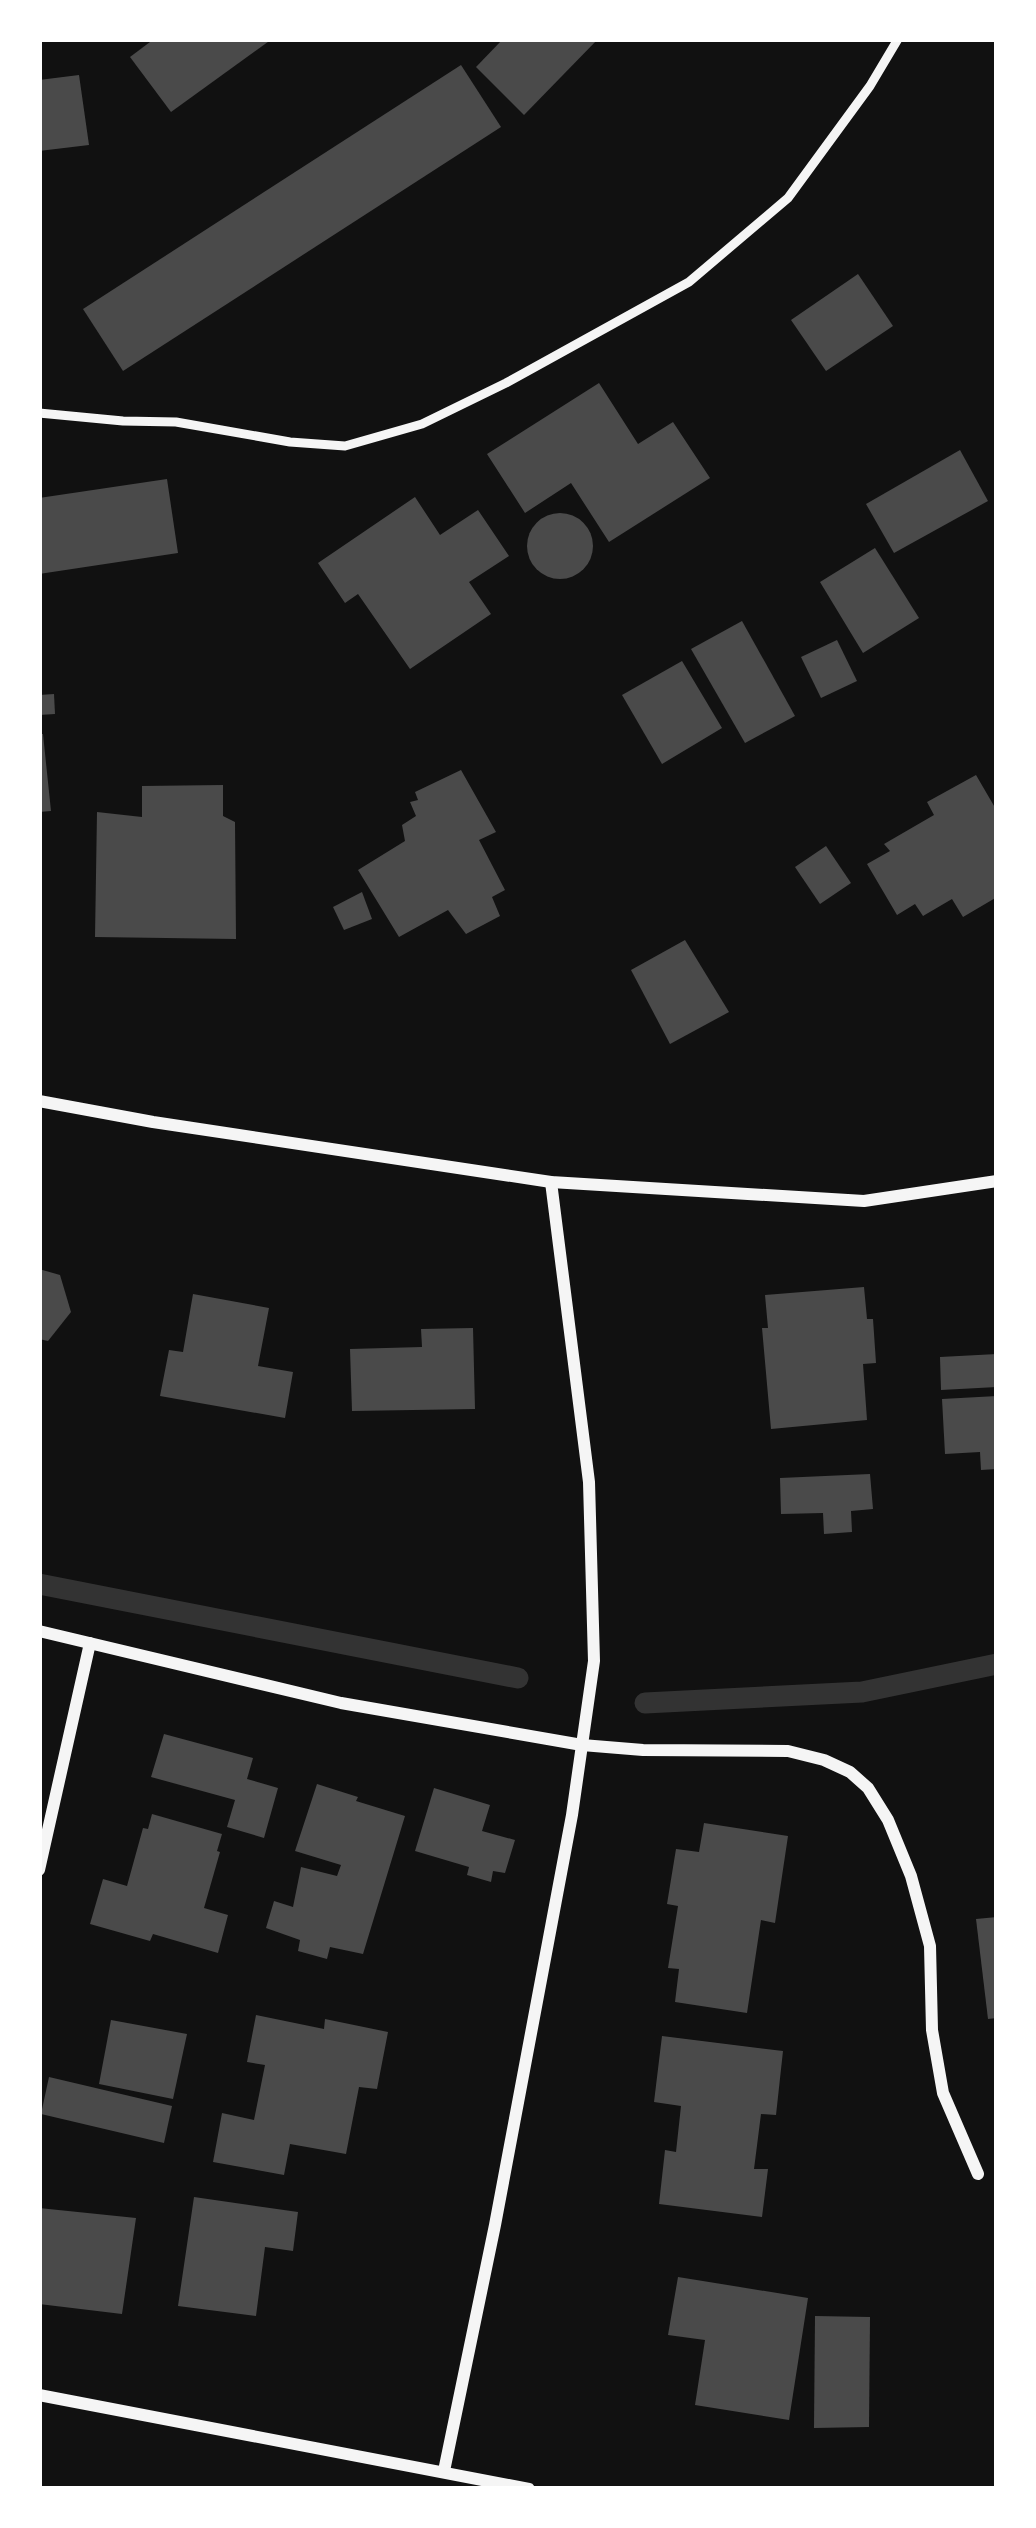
<svg xmlns="http://www.w3.org/2000/svg" width="1036" height="2528" font-family="'Sofia Sans Condensed',sans-serif">
<style>
.lines{fill:none;stroke-linecap:round;stroke-linejoin:round}
.stream{stroke:#333;stroke-width:21}
.building{fill:#4a4a4a}
.service{stroke:#f5f5f5;stroke-width:9}
.minor{stroke:#f5f5f5;stroke-width:12}
</style>
<rect width="100%" height="100%" fill="#111"/>
<g class="lines">
<g class="stream">
<polyline points="39,1584 518,1678"/>
<polyline points="645,1703 862,1692 997,1664"/>
</g>
</g>
<g class="building">
<polygon points="154,39 272,39 171,112 130,57"/>
<polygon points="503,39 598,39 524,115 476,67"/>
<polygon points="461,65 501,127 123,371 83,309"/>
<polygon points="79,75 89,145 39,151 39,80"/>
<polygon points="858,274 893,326 826,371 791,320"/>
<polygon points="599,383 638,444 673,422 710,478 609,542 571,483 525,513 487,454"/>
<polygon points="960,450 988,501 894,553 866,504"/>
<polygon points="167,479 178,553 39,574 39,498"/>
<polygon points="415,497 440,535 478,510 509,556 469,582 491,614 410,669 358,594 345,603 318,563"/>
<circle cx="560" cy="546" r="33"/>
<polygon points="875,548 919,618 863,653 820,582"/>
<polygon points="742,621 795,716 745,743 691,649"/>
<polygon points="837,640 857,681 821,698 801,657"/>
<polygon points="682,661 722,728 662,764 622,695"/>
<polygon points="54,694 55,714 39,715 39,695"/>
<polygon points="39,734 43,734 51,811 39,812"/>
<polygon points="461,770 496,832 479,840 505,890 492,897 500,916 466,934 448,910 399,937 358,870 405,841 402,825 416,816 410,802 418,800 415,792"/>
<polygon points="976,775 997,811 997,897 963,917 952,899 923,916 915,904 897,915 867,864 890,851 884,844 934,815 927,802"/>
<polygon points="223,785 223,816 235,822 236,939 95,937 97,812 142,817 142,786"/>
<polygon points="826,846 851,883 820,904 795,867"/>
<polygon points="362,892 372,919 344,930 333,907"/>
<polygon points="685,940 729,1012 670,1044 631,970"/>
<polygon points="39,1269 60,1275 71,1312 48,1341 39,1339"/>
<polygon points="864,1287 867,1319 873,1319 876,1363 863,1364 867,1420 771,1429 762,1328 768,1328 765,1295"/>
<polygon points="193,1294 269,1308 258,1366 293,1372 285,1418 160,1396 169,1350 183,1352"/>
<polygon points="473,1328 475,1409 352,1411 350,1349 422,1347 421,1329"/>
<polygon points="997,1354 997,1387 941,1390 940,1357"/>
<polygon points="997,1396 997,1469 981,1470 980,1452 945,1454 942,1399"/>
<polygon points="870,1474 873,1509 851,1511 852,1532 824,1534 823,1513 781,1514 780,1478"/>
<polygon points="164,1734 253,1758 247,1779 278,1788 264,1838 227,1827 235,1800 151,1777"/>
<polygon points="317,1784 358,1797 356,1801 405,1816 363,1954 330,1947 327,1959 298,1951 300,1940 266,1928 274,1901 293,1907 301,1867 337,1876 341,1865 295,1851"/>
<polygon points="434,1788 490,1805 482,1831 515,1840 505,1873 493,1871 491,1882 467,1875 469,1867 415,1851"/>
<polygon points="152,1814 222,1834 217,1851 220,1852 204,1908 228,1915 218,1953 153,1934 150,1941 90,1924 103,1879 127,1886 143,1828 148,1829"/>
<polygon points="704,1823 788,1836 775,1923 761,1920 747,2013 675,2002 679,1969 668,1968 678,1906 667,1904 676,1849 699,1852"/>
<polygon points="997,1917 997,2018 988,2019 976,1919"/>
<polygon points="256,2015 324,2029 325,2019 388,2032 377,2089 359,2087 346,2154 290,2144 284,2175 213,2162 222,2113 254,2120 265,2065 247,2062"/>
<polygon points="111,2020 187,2034 173,2099 99,2084"/>
<polygon points="662,2036 783,2051 776,2115 761,2114 754,2169 768,2169 762,2217 659,2204 665,2150 676,2152 681,2106 654,2102"/>
<polygon points="49,2077 172,2106 164,2143 41,2114"/>
<polygon points="194,2197 298,2212 293,2251 265,2247 256,2316 178,2306"/>
<polygon points="39,2208 136,2218 122,2314 39,2304"/>
<polygon points="678,2277 808,2298 789,2420 695,2405 705,2340 668,2335"/>
<polygon points="815,2316 870,2317 869,2427 814,2428"/>
</g>
<g class="lines">
<polyline class="service" points="39,413 123,421 176,422 290,442 345,446 422,424 506,383 689,282 788,198 870,86 898,39"/>
<g class="minor">
<polyline points="39,1101 153,1122 551,1182 864,1201 997,1181"/>
<polyline points="39,1631 341,1703 582,1745 643,1750 788,1751 824,1760 850,1772 868,1788 888,1820 911,1876 930,1946 932,2030 943,2093 978,2174"/>
<polyline points="39,1870 90,1643"/>
<polyline points="39,2395 529,2489"/>
<polyline points="444,2471 495,2225 572,1815 594,1661 589,1482 551,1182"/>
</g>
</g>
<rect width="1036" height="2528" fill="none" stroke="#ffffff" stroke-width="84"/>
</svg>
